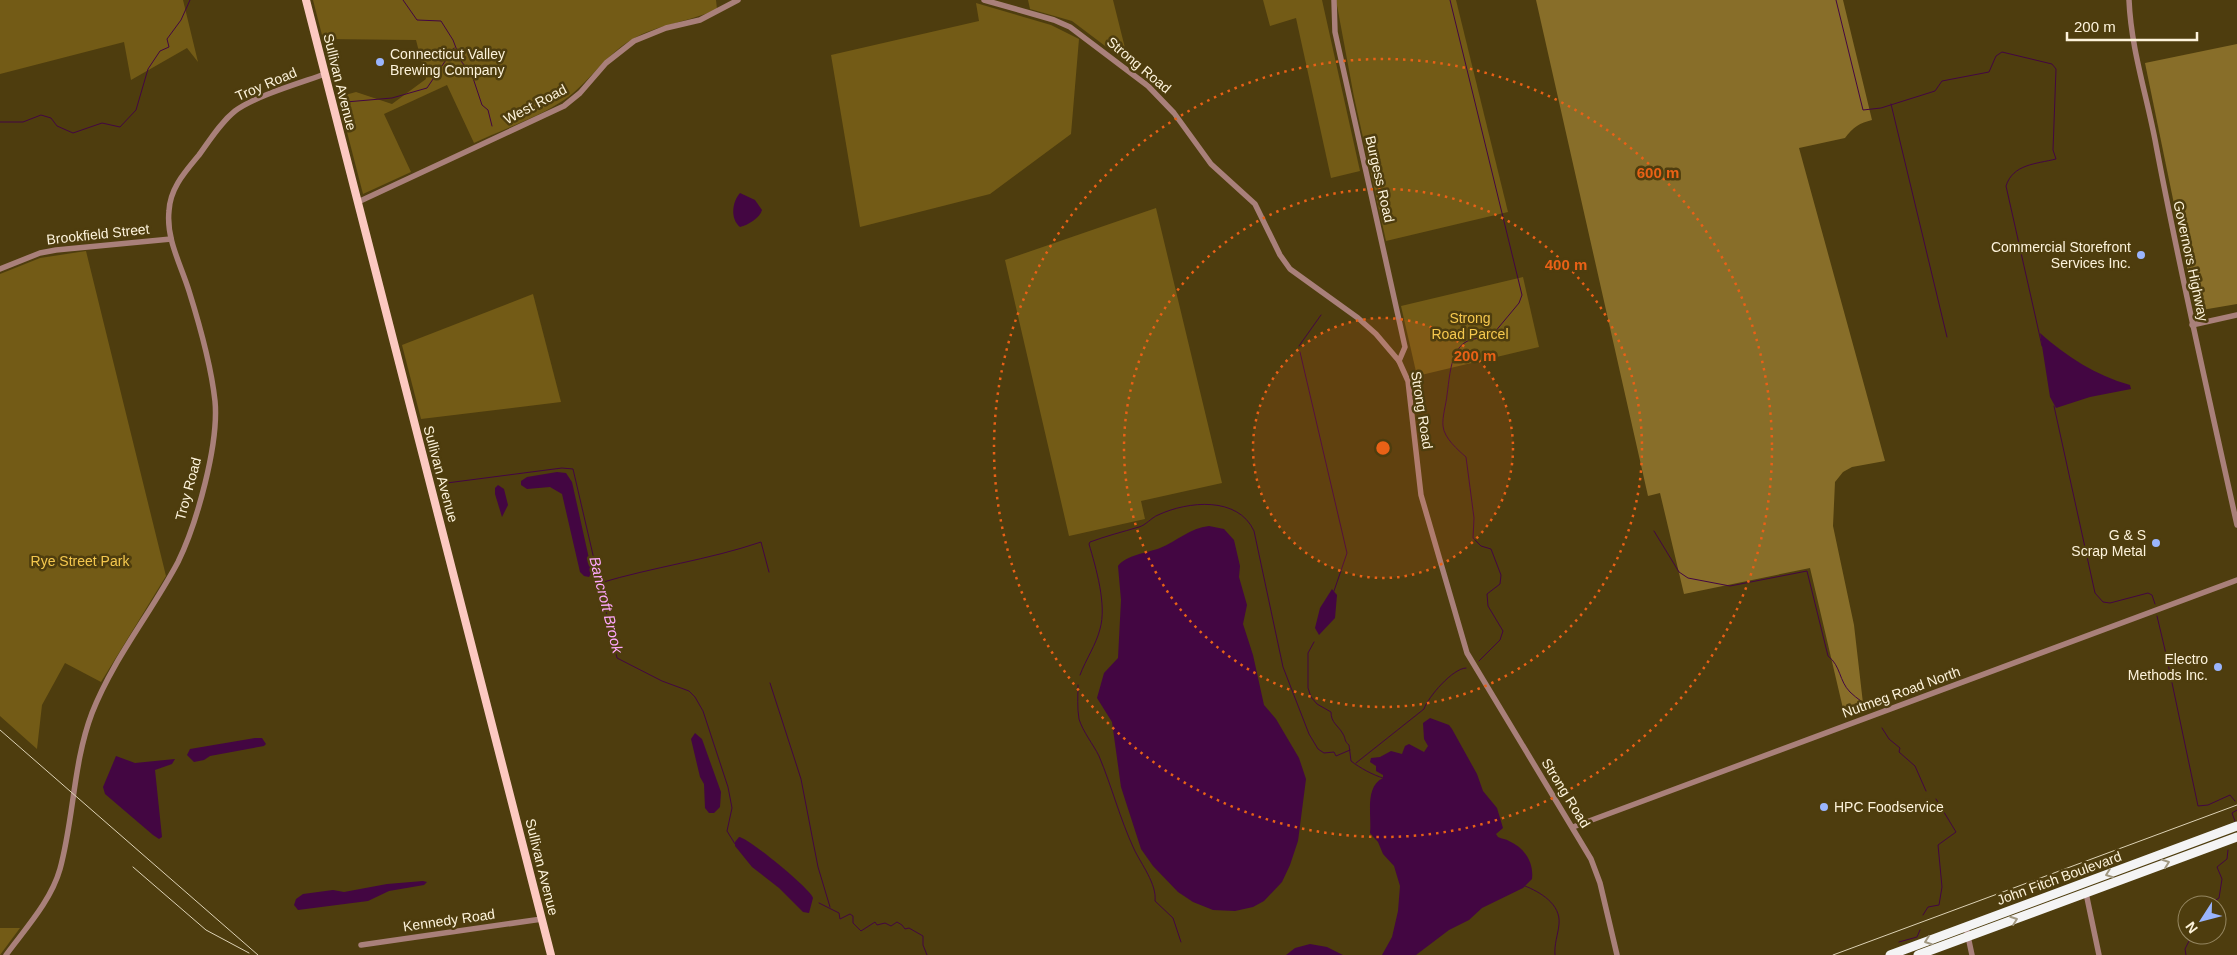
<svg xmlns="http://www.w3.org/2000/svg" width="2237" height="955" font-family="Arial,sans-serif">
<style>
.green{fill:#735b16}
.forest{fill:#886e29}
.water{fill:#430642}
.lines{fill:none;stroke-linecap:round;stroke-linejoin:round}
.stream{stroke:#430642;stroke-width:1}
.minor{stroke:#a9807a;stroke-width:5.5}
.major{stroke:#fcc9c1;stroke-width:8}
.highway{stroke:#f4f4f4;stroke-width:9}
.rail{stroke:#ddd2b5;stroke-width:1}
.oneway{stroke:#a19881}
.ring{fill:none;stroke:#e96116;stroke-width:2.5;stroke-dasharray:2.5 5}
.poi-dot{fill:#9ab5fd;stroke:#4e3d0e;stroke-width:2}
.labels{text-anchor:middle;stroke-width:5;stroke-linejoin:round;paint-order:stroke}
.poi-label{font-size:14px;fill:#fdf3db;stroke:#4e3d0e;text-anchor:end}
.street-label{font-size:14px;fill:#fdf3db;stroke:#4e3d0e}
.park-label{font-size:14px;fill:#f5c84e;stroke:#4e3d0e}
.water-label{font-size:15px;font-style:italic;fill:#fea7fa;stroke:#4e3d0e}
.centre{fill:#e96116;stroke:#4e3d0e;stroke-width:2.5}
.ring-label{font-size:15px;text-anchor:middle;font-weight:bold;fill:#e96116;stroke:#4e3d0e;stroke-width:5;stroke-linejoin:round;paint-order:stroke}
</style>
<rect width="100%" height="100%" fill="#4e3d0e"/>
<g class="green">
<polygon points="0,0 183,0 198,62 187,48 131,80 124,42 0,74"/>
<path d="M313 0H716L717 9C690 22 658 24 631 40 603 57 589 83 564 100 537 118 503 129 474 143L447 85 384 114 411 172 363 194 338 97 356 92 392 104 426 79 416 40 323 39Z"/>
<polygon points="1028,0 1113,0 1129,64 1072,21 1030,9"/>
<polygon points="1263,0 1322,0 1360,171 1331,178 1296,18 1270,26"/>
<polygon points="1336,0 1456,0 1508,212 1386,241 1354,97"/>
<polygon points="976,3 1051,25 1079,39 1071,134 990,194 860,227 831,55 979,21"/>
<polygon points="1156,208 1222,483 1141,501 1145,519 1069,536 1005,260"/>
<polygon points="86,251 166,576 101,682 65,663 42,705 37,749 0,716 0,274 40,258"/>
<polygon points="1523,277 1539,347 1417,376 1401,306"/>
<polygon points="533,294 561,402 421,419 402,345"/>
<polygon points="0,928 20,928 0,955"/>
</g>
<g class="forest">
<path d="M1536 0H1843L1872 120C1860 123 1853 127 1845 138L1799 148 1885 461 1852 467 1843 472 1835 482 1833 526 1854 625 1864 712 1845 717 1810 568 1684 594 1660 493 1648 496Z"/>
<polygon points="2237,44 2237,304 2196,311 2145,63"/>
</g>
<g class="water">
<path d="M740 193 755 200 762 210C760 218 748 225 740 227 730 219 732 202 740 193Z"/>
<path d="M2040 333C2067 357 2095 375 2130 385L2131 389 2090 397 2056 408 2050 397Z"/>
<polygon points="557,472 566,473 572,482 592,572 589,577 584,576 580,572 562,494 550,487 527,489 521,485 521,481 527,477"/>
<polygon points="498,485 504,489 508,505 502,517 495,494 495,488"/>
<path d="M1209 526 1224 529 1234 540 1240 566 1239 577 1247 605 1243 624 1253 655 1264 705 1276 719 1299 758 1306 779 1298 841 1290 865 1282 882 1264 901 1253 907 1235 911 1213 910 1193 902 1178 892 1153 866 1141 849 1121 787 1112 722 1097 698 1104 673 1118 658 1121 600 1118 566C1126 555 1147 553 1160 548 1177 541 1190 528 1209 526Z"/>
<polygon points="1332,589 1337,595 1335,618 1319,635 1315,628 1320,608"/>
<path d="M1430 718 1449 725 1452 729 1477 774 1483 791 1497 808 1503 828 1496 834 1498 837C1502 839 1506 839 1509 841 1525 848 1534 863 1532 879L1523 888 1482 908 1469 920 1449 930 1416 955H1382L1392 937 1398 911 1400 886 1394 866 1383 854 1378 842 1370 833C1372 816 1364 787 1383 778V775L1376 771V766L1370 762 1371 758 1380 757 1391 751 1402 754 1405 746 1409 744 1424 752 1428 746 1424 739 1423 723Z"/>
<polygon points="695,733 702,739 721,792 720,807 714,813 709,813 705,808 704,784 700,777 691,739"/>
<polygon points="255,738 262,738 266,744 264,746 210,756 204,760 194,762 187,755 190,749"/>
<polygon points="116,756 135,763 175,759 172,764 155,770 162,837 159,839 153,835 105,794 103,787"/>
<path d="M739 837C747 837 811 889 813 898L809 913 803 912 779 888 752 867 735 846V842Z"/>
<polygon points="423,881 427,882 424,885 389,891 368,901 298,910 294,905 296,899 303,894 333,890 344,892 387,884"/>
<polygon points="1310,944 1327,947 1343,955 1286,955 1295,948"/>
</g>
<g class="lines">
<g class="stream">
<polyline points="403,0 417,20 441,21 453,40 461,61 472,75 482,105 488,110 492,126"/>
<path d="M1450 0 1522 295 1519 303 1489 339C1451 333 1451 367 1447 395 1446 405 1442 417 1443 426 1444 438 1458 450 1466 457L1474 518 1473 538 1481 546 1491 549 1501 575 1500 584 1487 594 1488 606 1503 631 1500 640 1479 661"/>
<path d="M1836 0 1863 110 1881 108 1935 91 1942 81 1989 72 1996 56 2002 52 2052 64 2056 69 2053 150 2056 159C2036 164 2013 164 2006 186L2042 346"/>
<polyline points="346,102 392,98 427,88 454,48"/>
<polyline points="1891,104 1947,337"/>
<polyline points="0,122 23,122 41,115 51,118 57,126 73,133 102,123 120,127 136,110 148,69 160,51 169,47 167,39 181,20 190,0"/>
<polyline points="1299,346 1321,315"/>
<polyline points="1300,352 1347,553 1334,591"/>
<polyline points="2054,406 2095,593 2103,602 2110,603 2148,593 2152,595 2155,604"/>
<polyline points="439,484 562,468 573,469 617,658 662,681 689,691 695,697 703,711 728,787 732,808 727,831 735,844"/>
<path d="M1654 531 1679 572 1688 578 1730 586 1807 571 1828 656C1841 666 1839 681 1850 692 1857 699 1865 703 1872 710"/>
<path d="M600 583C653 567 708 560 761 542L769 572"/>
<polyline points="2157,616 2166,654"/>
<path d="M1314 642 1308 653V688L1311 697 1317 704 1331 712C1331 723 1338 725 1343 734 1346 739 1344 741 1349 745L1351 761C1360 768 1373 775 1383 778"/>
<polyline points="2167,659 2198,806 2208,805 2230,795 2235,801"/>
<path d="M1080 675C1086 659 1096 645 1100 629 1107 605 1096 568 1089 544L1090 542C1106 536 1122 532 1139 527 1146 525 1151 518 1158 515 1188 501 1238 496 1254 531L1283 667 1309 734 1318 749 1324 753 1334 752 1336 756 1350 750"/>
<polyline points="770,683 801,779 818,867 830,907"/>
<path d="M1078 685C1078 695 1077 708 1079 719 1083 732 1093 744 1099 756 1112 787 1120 819 1134 849 1141 864 1157 884 1155 901L1173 918 1181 942"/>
<polyline points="1882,728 1889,739 1900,748 1899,752 1915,766 1926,791"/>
<path d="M1356 763 1424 709C1428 697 1453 668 1466 668"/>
<polyline points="2235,821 2232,813 2237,810"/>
<path d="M1525 886C1540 892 1561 904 1559 924 1558 935 1554 944 1555 955"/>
<polyline points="819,903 839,913 840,919 850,914 853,916 853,923 861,931 875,922 877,925 885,923 891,926 897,922 902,925 905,929 909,928 923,936 923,945 927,955"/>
<polyline points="2208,905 2219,898 2222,879 2217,867 2227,859 2228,850"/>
<polyline points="1923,915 1928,907 1939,905 1942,887 1938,845 1956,832 1936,799"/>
<polyline points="1899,942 1917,937 1920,930"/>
<polyline points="2186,955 2185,949 2192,935"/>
</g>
<g class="minor">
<polyline points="984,0 1054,20 1070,27 1148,86 1174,113 1211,164 1255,204 1280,255 1290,269 1358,318 1376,334 1399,361 1408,381 1421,495 1467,653 1591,859 1600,883 1617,955"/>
<polyline points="1334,0 1335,32 1405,347 1399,361"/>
<path d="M2129 0C2131 49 2147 96 2156 145 2180 272 2209 398 2237 525"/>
<polyline points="358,202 564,106 580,93 606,63 634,41 666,28 700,20 738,0"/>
<polyline points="0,269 40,253 56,250 171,239"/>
<polyline points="2192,325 2237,315"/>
<polyline points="1573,827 2237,580"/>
<polyline points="2086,893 2099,955"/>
<polyline points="1966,927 1972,955"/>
<polyline points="361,945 542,919"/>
<path d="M6 955C25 929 51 901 60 869 74 818 73 763 92 713 113 659 151 613 178 562 197 523 219 444 215 401 211 364 200 326 189 291 181 265 166 239 169 211 170 188 185 172 199 155 210 140 220 123 235 111 255 96 300 83 325 74"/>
</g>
<polyline class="major" points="306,0 551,955"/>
<g class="highway">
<polyline points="1890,955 2237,826"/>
<polyline points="1918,955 2237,837"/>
</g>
<g class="rail">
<polyline points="0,730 258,955"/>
<polyline points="133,867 206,930 249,953"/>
<polyline points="1833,955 2237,805"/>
</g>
</g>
<defs><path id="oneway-chevron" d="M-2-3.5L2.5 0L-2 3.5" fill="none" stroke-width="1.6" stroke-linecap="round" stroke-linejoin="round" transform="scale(1.25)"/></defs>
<g class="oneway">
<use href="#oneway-chevron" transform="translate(2166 863) rotate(-20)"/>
<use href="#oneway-chevron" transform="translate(2109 874) rotate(160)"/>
<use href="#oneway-chevron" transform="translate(2014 920) rotate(-20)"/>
<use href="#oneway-chevron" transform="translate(1928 941) rotate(160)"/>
</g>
<circle cx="1383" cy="448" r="130" fill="#e96116" fill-opacity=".12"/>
<g class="ring">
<circle cx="1383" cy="448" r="130"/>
<circle cx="1383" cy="448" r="259"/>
<circle cx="1383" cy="448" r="389"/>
</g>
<g class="poi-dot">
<circle cx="380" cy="62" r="5"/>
<circle cx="2141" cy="255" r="5"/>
<circle cx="2156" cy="543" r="5"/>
<circle cx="2218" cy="667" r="5"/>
<circle cx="1824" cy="807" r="5"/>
</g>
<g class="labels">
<g class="poi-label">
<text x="390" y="59" text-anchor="start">Connecticut Valley<tspan x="390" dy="16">Brewing Company</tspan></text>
<text x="2131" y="252">Commercial Storefront<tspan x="2131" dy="16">Services Inc.</tspan></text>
<text x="2146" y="540">G &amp; S<tspan x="2146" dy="16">Scrap Metal</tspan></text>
<text x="2208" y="664">Electro<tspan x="2208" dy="16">Methods Inc.</tspan></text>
<text x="1834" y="812" text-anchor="start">HPC Foodservice</text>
</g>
<g class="street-label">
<text transform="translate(1139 65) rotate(40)" y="5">Strong Road</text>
<text transform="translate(340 82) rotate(76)" y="5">Sullivan Avenue</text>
<text transform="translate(266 84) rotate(-23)" y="5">Troy Road</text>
<text transform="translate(535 104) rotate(-28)" y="5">West Road</text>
<text transform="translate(1380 179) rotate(77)" y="5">Burgess Road</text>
<text transform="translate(98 234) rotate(-6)" y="5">Brookfield Street</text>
<text transform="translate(2191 261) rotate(78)" y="5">Governors Highway</text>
<text transform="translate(1422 410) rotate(81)" y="5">Strong Road</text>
<text transform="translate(441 474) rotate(75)" y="5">Sullivan Avenue</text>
<text transform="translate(188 489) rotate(-75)" y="5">Troy Road</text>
<text transform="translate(1901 692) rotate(-20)" y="5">Nutmeg Road North</text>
<text transform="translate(1566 793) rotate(58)" y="5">Strong Road</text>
<text transform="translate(542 867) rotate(76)" y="5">Sullivan Avenue</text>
<text transform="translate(2059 878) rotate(-20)" y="5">John Fitch Boulevard</text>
<text transform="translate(449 920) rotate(-8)" y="5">Kennedy Road</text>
</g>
<g class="park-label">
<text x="1470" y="323">Strong<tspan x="1470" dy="16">Road Parcel</tspan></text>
<text x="80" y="566">Rye Street Park</text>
</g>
<g class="water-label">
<text transform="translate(606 605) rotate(76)" y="5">Bancroft Brook</text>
</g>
</g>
<circle cx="1383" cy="448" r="8" class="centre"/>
<g class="ring-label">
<text x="1658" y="178">600 m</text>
<text x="1566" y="270">400 m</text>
<text x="1475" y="361">200 m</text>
</g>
<g transform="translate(2202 920) rotate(234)"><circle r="24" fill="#4e3d0e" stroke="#948660"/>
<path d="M0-4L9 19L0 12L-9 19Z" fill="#9ab5fd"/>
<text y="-8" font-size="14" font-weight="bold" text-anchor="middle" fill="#fdf3db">N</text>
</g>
<path d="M2067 32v8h130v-8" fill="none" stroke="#fdf3db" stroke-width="2.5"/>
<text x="2074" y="32" font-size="15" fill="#fdf3db" stroke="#4e3d0e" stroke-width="4" paint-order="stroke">200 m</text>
</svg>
